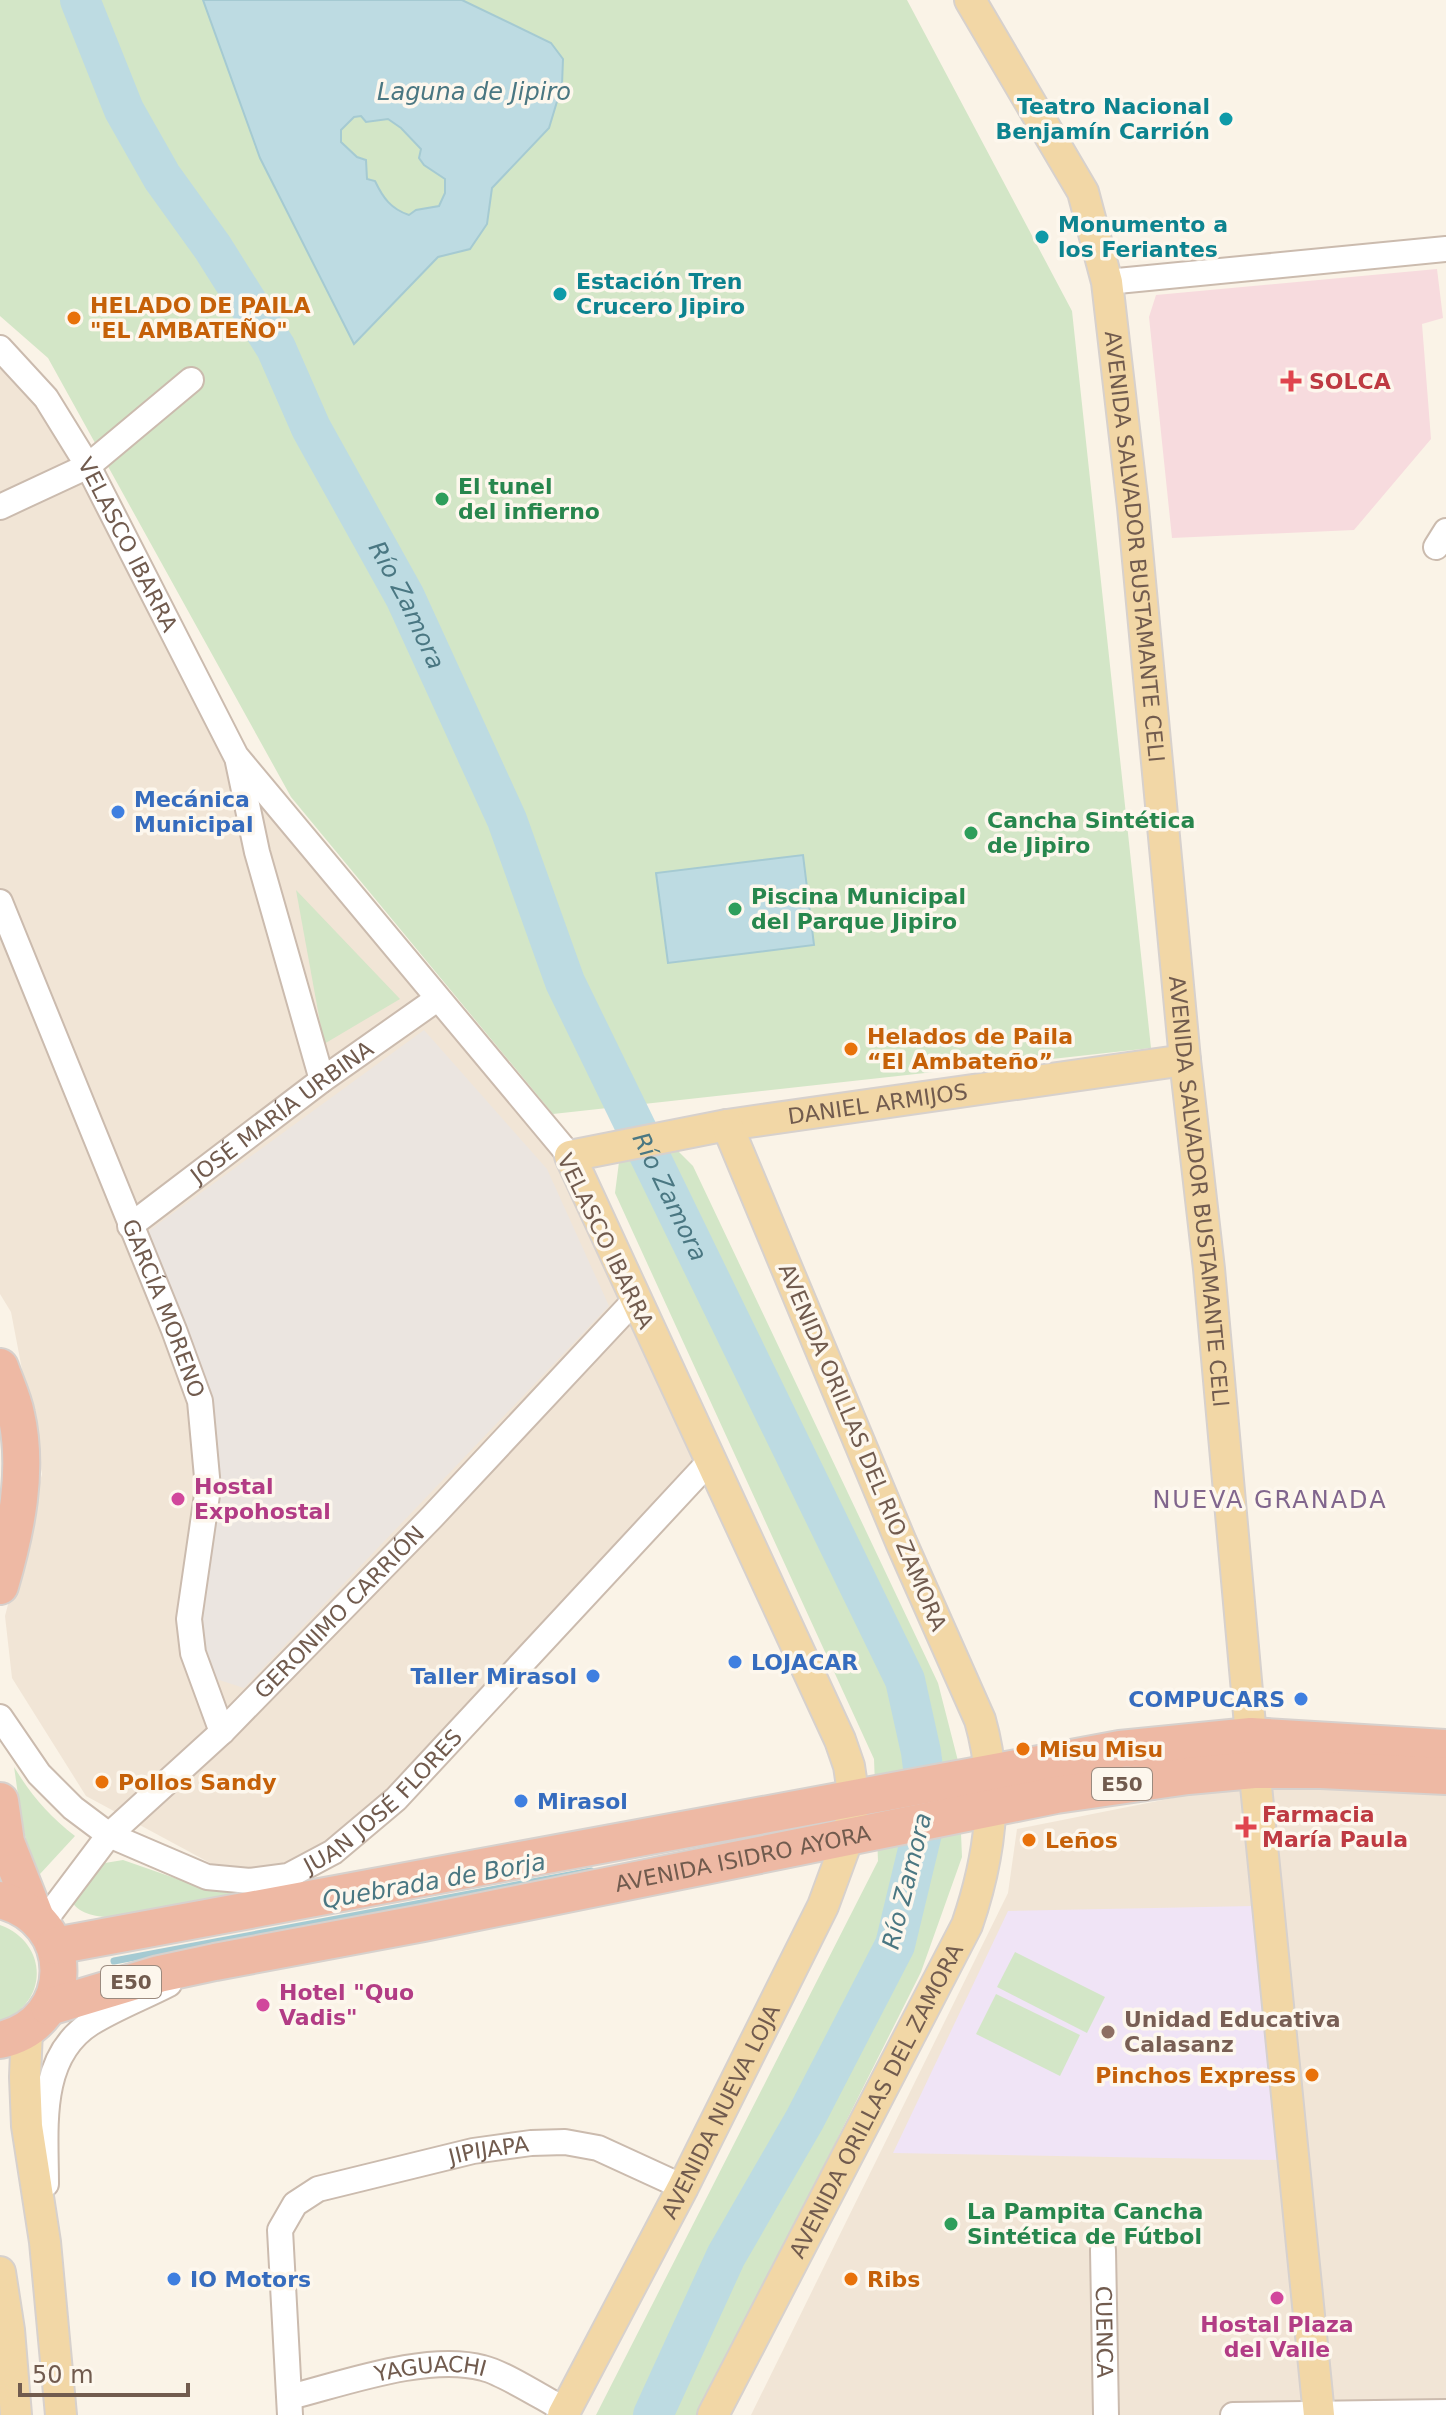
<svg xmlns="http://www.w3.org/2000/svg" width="1446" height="2415" font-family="'DejaVu Sans',sans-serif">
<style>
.residential{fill:#f1e5d6}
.industrial{fill:#ebe5e0}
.education{fill:#f0e4f6}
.medical{fill:#f7dbde}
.green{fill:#d3e6c7}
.water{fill:#bddbe2;stroke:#a5cad2;stroke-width:2;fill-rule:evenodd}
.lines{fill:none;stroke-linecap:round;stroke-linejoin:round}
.stream{stroke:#a5cad2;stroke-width:7}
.river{stroke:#bddbe2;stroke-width:40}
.minor-casing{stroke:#cbbbae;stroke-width:28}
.major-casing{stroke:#d7d1cd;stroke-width:34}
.highway-casing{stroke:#d7d1cd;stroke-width:40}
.minor{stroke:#fff;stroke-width:24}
.major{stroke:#f2d7a6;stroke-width:30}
.highway{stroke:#eeb9a4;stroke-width:36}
.culture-dot{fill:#0f9aa8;stroke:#fdf7ed;stroke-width:3}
.food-dot{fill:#e8710a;stroke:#fdf7ed;stroke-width:3}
.health-dot{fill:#e0444e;stroke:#fdf7ed;stroke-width:3}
.leisure-dot{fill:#2e9e5b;stroke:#fdf7ed;stroke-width:3}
.shop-dot{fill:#3f7fe0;stroke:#fdf7ed;stroke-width:3}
.hotel-dot{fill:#d1479c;stroke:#fdf7ed;stroke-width:3}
.education-dot{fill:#8d6e63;stroke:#fdf7ed;stroke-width:3}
.labels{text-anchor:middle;stroke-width:7;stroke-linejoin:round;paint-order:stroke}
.shield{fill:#fdf7ed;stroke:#9b8a7e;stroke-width:2}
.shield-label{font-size:20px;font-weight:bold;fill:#715b4e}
.culture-label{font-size:22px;font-weight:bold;fill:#0d838f;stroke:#fdf7ed;text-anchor:start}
.food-label{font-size:22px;font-weight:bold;fill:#c56008;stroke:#fdf7ed;text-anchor:start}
.health-label{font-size:22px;font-weight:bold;fill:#be3a42;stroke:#fdf7ed;text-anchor:start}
.leisure-label{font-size:22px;font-weight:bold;fill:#27864d;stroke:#fdf7ed;text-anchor:start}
.street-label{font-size:22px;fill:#715b4e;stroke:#fdf7ed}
.shop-label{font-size:22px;font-weight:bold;fill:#366cbe;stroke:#fdf7ed;text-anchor:start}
.hotel-label{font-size:22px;font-weight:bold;fill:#b23c85;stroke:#fdf7ed;text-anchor:start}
.education-label{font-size:22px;font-weight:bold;fill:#785e54;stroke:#fdf7ed;text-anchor:start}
.water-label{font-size:24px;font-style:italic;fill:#4a7782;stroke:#fdf7ed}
.neighbourhood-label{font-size:24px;letter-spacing:2px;fill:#81668d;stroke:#fdf7ed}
</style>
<rect width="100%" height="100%" fill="#faf3e7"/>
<g class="residential">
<polygon points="0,349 46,398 237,756 570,1156 710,1461 396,1799 288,1876 212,1864 86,1796 12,1678 5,1616 42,1474 11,1312 0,1294"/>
<polygon points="1255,1787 1446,1794 1446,2415 751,2415 1008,1893 1017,1829 1193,1794"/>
</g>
<polygon class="industrial" points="424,1030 547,1169 609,1306 244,1688 216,1679 203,1662 188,1623 213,1421 139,1238"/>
<polygon class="education" points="1255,1906 1277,2160 893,2153 1008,1911"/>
<polygon class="medical" points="1437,269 1443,318 1422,324 1431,439 1354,530 1172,538 1149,317 1156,295"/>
<g class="green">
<polygon points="0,0 907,0 1072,311 1151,1048 553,1114 291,797 48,358 0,316"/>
<polygon points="296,890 400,999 324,1044"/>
<polygon points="671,1144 693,1166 938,1683 958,1761 962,1857 921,1972 699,2415 596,2415 878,1861 874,1759 615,1193 619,1162"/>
<path d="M14 1767C31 1795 49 1816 75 1836L40 1874C21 1841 20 1804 14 1767Z"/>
<path d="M123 1860 212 1891 254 1894C219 1901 94 1937 73 1903L75 1894 105 1863Z"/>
<path d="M0 1925C49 1943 49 2004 0 2021Z"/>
<polygon points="1015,1952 1105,1997 1087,2033 997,1987"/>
<polygon points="996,1994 1080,2035 1060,2076 976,2034"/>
</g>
<g class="water">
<path d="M203 0H462L551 43 563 59 562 85 549 128 492 188 487 224 470 249 438 257 354 344 260 158ZM361 116 366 122 388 119 401 128 421 149 419 158 424 165 445 179V193L439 206 416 210 409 215C391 209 383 198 375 181L367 179 366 160 357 157 341 142V130L354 117Z"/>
<polygon points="803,855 814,945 668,963 656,873"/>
</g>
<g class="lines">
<polyline class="stream" points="114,1961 591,1871"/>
<path class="river" id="s1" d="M80 0 124 110 162 177 213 248 276 348 311 428 405 597 507 820 565 982 905 1680 921 1752 928 1808 895 1945 805 2119 726 2256 653 2415"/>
<g class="minor-casing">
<g id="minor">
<polyline points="1107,282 1446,249"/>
<path id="s2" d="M0 348 46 398 88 466 236 756 570 1156"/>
<polyline points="0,507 88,466 191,380"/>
<polyline points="1436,547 1446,531"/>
<polyline points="238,762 257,852 322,1080"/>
<path id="s3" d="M0 902 174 1330 200 1401 208 1488 189 1619 193 1653 222 1732"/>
<path id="s4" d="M130 1226 322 1080 437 999"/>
<path id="s5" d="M0 1717 39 1774 73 1808 109 1835 207 1877 250 1881 288 1876 333 1852 396 1799 710 1461"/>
<path id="s6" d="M42 1924 109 1835 222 1732 432 1517 636 1299"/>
<path d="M46 2184C46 2129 37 2057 91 2023 115 2008 144 1997 169 1984"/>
<path id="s7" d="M1103 2250 1106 2415"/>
<path id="s8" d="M290 2397C345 2383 428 2353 483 2368 504 2373 544 2399 565 2410"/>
<path id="s9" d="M290 2415 280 2230 295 2204 318 2189 473 2151 531 2143 565 2142 598 2148 683 2187"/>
<polyline points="1233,2415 1446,2412"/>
</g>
</g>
<g class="major-casing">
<g id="major">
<path id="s10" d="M970 0 1083 192 1107 282 1133 507 1185 1060 1209 1269 1251 1736 1319 2415"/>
<polyline points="27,2030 25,2077 27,2126 45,2242 61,2415"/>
<polyline points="0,2272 9,2330 16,2415"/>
<path id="s11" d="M563 2415 683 2187 823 1906 848 1838 854 1799 849 1766 840 1740 570 1156 727 1125 1185 1060"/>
<path id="s12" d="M713 2415 967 1925C990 1858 1000 1789 980 1720L901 1542 727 1125"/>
</g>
</g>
<g class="highway-casing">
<g id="highway">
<path d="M0 1367C5 1382 13 1398 16 1414 29 1470 16 1531 0 1586"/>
<polyline points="0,1801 6,1842 36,1918"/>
<path d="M0 1900C78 1919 78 2023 0 2040"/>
<polyline points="55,1946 1120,1749 1251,1736 1446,1748"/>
<path id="s13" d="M49 2007 159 1974 215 1962 423 1923 1056 1795 1188 1776 1254 1770H1321L1446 1776"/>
</g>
</g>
<use href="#minor" class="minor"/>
<use href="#major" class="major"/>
<use href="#highway" class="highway"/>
</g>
<g class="culture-dot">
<circle cx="1226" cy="119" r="8"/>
<circle cx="1042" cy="237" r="8"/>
<circle cx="560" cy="294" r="8"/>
</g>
<g class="food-dot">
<circle cx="74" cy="318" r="8"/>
<circle cx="851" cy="1049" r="8"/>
<circle cx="1023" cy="1749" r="8"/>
<circle cx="102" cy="1782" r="8"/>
<circle cx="1029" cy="1840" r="8"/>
<circle cx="1312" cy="2075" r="8"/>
<circle cx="851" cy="2279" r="8"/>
</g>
<g class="health-dot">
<path d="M1287 369h8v8h8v8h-8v8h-8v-8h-8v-8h8z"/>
<path d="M1242 1815h8v8h8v8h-8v8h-8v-8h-8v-8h8z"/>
</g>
<g class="leisure-dot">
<circle cx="442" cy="499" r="8"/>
<circle cx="971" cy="833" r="8"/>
<circle cx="735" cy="909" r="8"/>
<circle cx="951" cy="2224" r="8"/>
</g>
<g class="shop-dot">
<circle cx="118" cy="812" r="8"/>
<circle cx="735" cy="1662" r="8"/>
<circle cx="593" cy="1676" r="8"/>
<circle cx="1301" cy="1699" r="8"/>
<circle cx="521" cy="1801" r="8"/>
<circle cx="174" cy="2279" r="8"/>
</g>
<g class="hotel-dot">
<circle cx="178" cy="1499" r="8"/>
<circle cx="263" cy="2005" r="8"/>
<circle cx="1277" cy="2298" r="8"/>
</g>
<circle class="education-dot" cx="1108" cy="2032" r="8"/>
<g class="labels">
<g class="shield">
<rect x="1092" y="1768" width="60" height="32" rx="6"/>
<rect x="101" y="1966" width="60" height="32" rx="6"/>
</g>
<g class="shield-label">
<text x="1122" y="1791">E50</text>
<text x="131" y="1989">E50</text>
</g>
<g class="culture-label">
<text x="1210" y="114" text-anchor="end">Teatro Nacional<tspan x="1210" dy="25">Benjamín Carrión</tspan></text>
<text x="1058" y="232">Monumento a<tspan x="1058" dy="25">los Feriantes</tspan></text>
<text x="576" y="289">Estación Tren<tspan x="576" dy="25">Crucero Jipiro</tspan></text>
</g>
<g class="food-label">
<text x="90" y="313">HELADO DE PAILA<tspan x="90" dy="25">"EL AMBATEÑO"</tspan></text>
<text x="867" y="1044">Helados de Paila<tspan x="867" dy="25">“El Ambateño”</tspan></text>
<text x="1039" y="1757">Misu Misu</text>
<text x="118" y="1790">Pollos Sandy</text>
<text x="1045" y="1848">Leños</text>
<text x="1296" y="2083" text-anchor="end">Pinchos Express</text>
<text x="867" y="2287">Ribs</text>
</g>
<g class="health-label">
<text x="1309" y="389">SOLCA</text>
<text x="1262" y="1822">Farmacia<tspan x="1262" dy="25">María Paula</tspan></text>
</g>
<g class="leisure-label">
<text x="458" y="494">El tunel<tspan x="458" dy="25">del infierno</tspan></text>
<text x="987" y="828">Cancha Sintética<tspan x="987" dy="25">de Jipiro</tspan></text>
<text x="751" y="904">Piscina Municipal<tspan x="751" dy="25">del Parque Jipiro</tspan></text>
<text x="967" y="2219">La Pampita Cancha<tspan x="967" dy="25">Sintética de Fútbol</tspan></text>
</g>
<g class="street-label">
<text dy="8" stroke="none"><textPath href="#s2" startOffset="236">VELASCO IBARRA</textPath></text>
<text dy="8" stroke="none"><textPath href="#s10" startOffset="582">AVENIDA SALVADOR BUSTAMANTE CELI</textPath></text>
<text dy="8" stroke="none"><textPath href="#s11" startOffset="1700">DANIEL ARMIJOS</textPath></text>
<text dy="8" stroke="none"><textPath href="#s4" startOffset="190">JOSÉ MARÍA URBINA</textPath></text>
<text dy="8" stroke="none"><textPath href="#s10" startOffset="1230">AVENIDA SALVADOR BUSTAMANTE CELI</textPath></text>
<text transform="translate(606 1241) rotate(64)" y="8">VELASCO IBARRA</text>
<text dy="8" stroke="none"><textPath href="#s3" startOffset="438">GARCÍA MORENO</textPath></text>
<text transform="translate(863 1447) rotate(67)" y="8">AVENIDA ORILLAS DEL RIO ZAMORA</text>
<text dy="8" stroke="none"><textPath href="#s6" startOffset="432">GERONIMO CARRIÓN</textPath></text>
<text dy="8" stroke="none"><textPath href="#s5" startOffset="472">JUAN JOSÉ FLORES</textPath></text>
<text dy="8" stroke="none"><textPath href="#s13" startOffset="710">AVENIDA ISIDRO AYORA</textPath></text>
<text dy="8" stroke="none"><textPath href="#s12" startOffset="354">AVENIDA ORILLAS DEL ZAMORA</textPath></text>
<text dy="8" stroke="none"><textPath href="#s11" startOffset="342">AVENIDA NUEVA LOJA</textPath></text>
<text dy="8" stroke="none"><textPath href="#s9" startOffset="418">JIPIJAPA</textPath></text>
<text dy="8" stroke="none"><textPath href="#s7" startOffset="82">CUENCA</textPath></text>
<text dy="8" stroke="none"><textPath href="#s8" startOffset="144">YAGUACHI</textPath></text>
</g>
<g class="shop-label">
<text x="134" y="807">Mecánica<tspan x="134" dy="25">Municipal</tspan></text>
<text x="751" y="1670">LOJACAR</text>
<text x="577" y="1684" text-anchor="end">Taller Mirasol</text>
<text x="1285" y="1707" text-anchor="end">COMPUCARS</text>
<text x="537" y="1809">Mirasol</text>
<text x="190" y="2287">IO Motors</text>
</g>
<g class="hotel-label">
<text x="194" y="1494">Hostal<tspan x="194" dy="25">Expohostal</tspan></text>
<text x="279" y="2000">Hotel "Quo<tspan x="279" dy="25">Vadis"</tspan></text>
<text x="1277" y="2332" text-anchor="middle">Hostal Plaza<tspan x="1277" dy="25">del Valle</tspan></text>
</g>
<g class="education-label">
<text x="1124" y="2027">Unidad Educativa<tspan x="1124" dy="25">Calasanz</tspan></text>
</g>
<g class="water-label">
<text x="474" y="100">Laguna de Jipiro</text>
<text dy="8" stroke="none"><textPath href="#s1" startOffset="690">Río Zamora</textPath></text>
<text dy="8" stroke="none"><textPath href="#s1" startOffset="1338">Río Zamora</textPath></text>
<text transform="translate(434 1881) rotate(-10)" y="8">Quebrada de Borja</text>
<text transform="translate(907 1881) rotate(-76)" y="8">Río Zamora</text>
</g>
<g class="neighbourhood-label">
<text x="1270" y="1508">NUEVA GRANADA</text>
</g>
</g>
<path d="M20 2383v12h168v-12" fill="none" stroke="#715b4e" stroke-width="4"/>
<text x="32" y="2383" font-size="24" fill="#715b4e" stroke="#fdf7ed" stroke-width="6" paint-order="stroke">50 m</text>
</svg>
